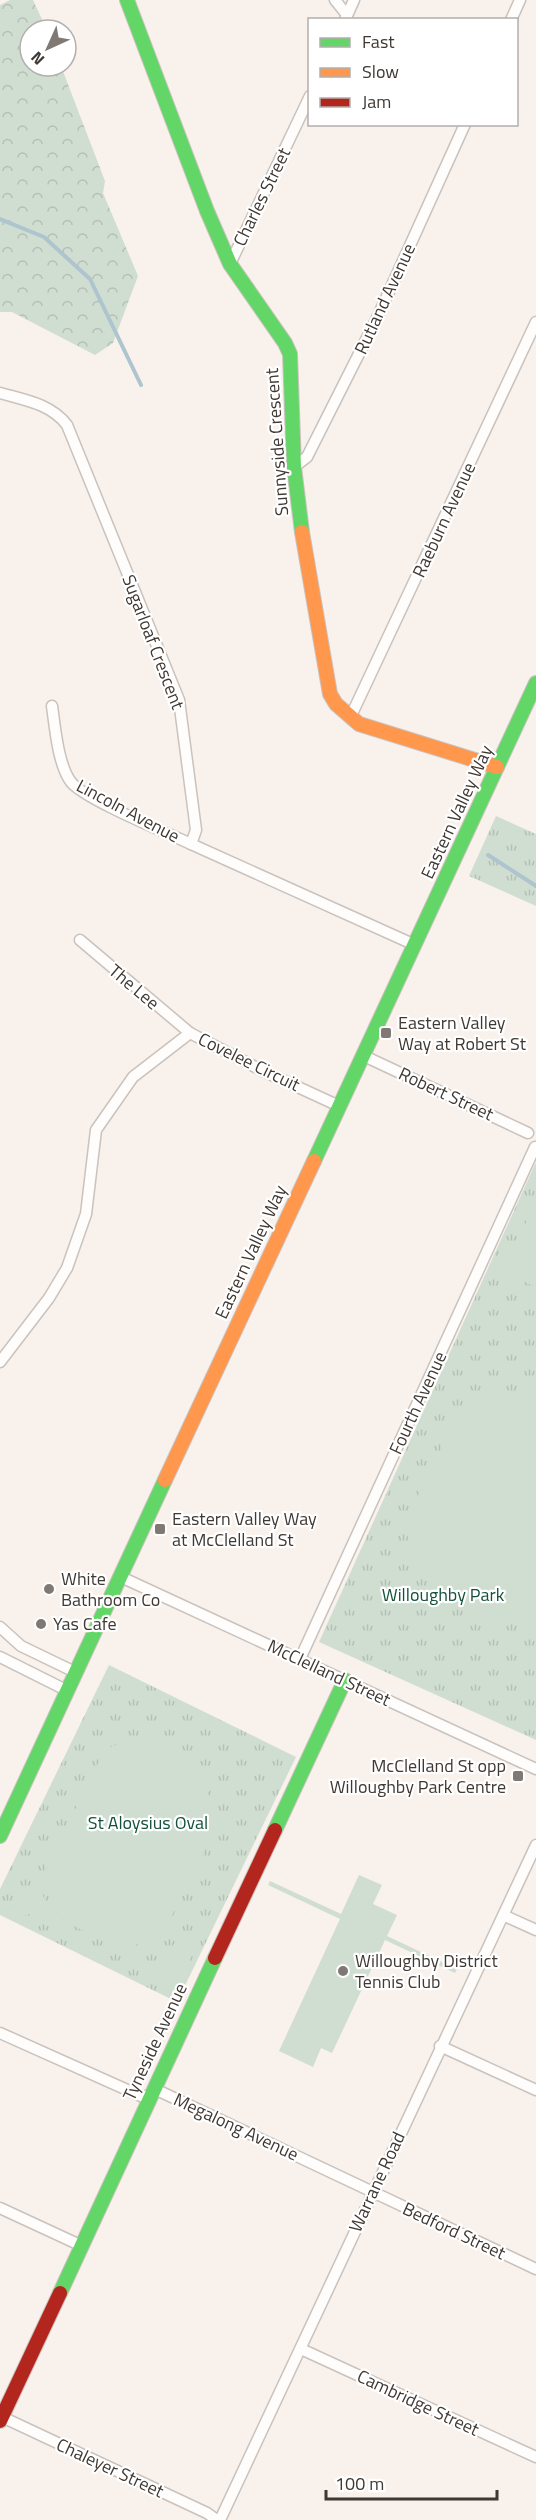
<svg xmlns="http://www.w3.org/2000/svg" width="536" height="2520" font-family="'Titillium Web',sans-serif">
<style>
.forest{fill:url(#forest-crowns)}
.park{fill:url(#park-tufts)}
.garden{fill:#d0ded2}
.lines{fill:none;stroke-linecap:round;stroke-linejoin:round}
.stream{stroke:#aec4ce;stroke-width:4}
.street-casing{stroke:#c9c2bd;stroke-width:13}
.fast-casing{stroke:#c9c2bd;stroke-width:16}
.slow-casing{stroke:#c9c2bd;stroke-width:16}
.jam-casing{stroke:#c9c2bd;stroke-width:16}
.street{stroke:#fefdfc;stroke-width:10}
.fast{stroke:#63d668;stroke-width:14}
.slow{stroke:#ff974d;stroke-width:14}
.jam{stroke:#b3261e;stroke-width:14}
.poi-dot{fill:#807973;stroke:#fff;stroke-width:2}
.labels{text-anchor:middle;stroke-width:4.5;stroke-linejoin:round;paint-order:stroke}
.street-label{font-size:18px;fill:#3f3833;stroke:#fff}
.poi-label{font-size:18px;fill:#3f3833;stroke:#fff;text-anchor:start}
.park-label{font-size:18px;fill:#13513a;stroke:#fff}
</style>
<defs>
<pattern id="forest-crowns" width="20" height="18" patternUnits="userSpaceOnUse" patternTransform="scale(1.5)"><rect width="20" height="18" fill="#d0ded2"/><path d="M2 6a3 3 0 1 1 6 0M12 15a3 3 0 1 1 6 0" fill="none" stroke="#b4bfb5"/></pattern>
<pattern id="park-tufts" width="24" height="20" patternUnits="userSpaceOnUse" patternTransform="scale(1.5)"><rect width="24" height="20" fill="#d0ded2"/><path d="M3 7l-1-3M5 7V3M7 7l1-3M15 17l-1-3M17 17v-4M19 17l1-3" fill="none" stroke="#b4bfb5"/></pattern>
</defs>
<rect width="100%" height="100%" fill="#f9f1eb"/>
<polygon class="forest" points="10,0 33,0 47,30 30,30 30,66 61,66 105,181 103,193 138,276 113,343 95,355 12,312 0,312 0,5"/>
<g class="park">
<polygon points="496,816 536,834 536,906 469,876"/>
<polygon points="536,1162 536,1740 319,1642"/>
<polygon points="109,1665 296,1757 177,2002 0,1915 0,1889"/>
</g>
<g class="garden">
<polygon points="529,1216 536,1219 536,1287 503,1272"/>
<path d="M516 1393 536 1398V1621C490 1628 457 1608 428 1575 419 1565 410 1553 408 1539 405 1508 449 1427 473 1406 485 1395 502 1394 516 1393Z"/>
<polygon points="142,1736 199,1764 218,1825 162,1935 122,1950 58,1918 46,1869 105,1749"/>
<polygon points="359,1875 382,1885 373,1904 397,1915 387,1936 457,1969 455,1973 385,1940 332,2053 321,2048 313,2067 279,2051 340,1919 268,1885 270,1881 341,1914"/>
<polygon points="41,1888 47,1909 19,1917 13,1895"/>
<polygon points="174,1944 193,1953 177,1989 157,1980"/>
</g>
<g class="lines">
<g class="stream">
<polyline points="0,219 44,237 90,279 141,385"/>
<polyline points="488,855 536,886"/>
</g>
<g class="street-casing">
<g id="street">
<polyline points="335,0 347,15"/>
<polyline points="345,20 354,0"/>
<polyline points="511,20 520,0"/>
<polyline points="230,264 310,96"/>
<path d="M0 393C25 400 51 404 67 425L179 700 196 830 191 844 415 945"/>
<polyline points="294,467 307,457 378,316 465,124"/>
<path d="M52 706C55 727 58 765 71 782 84 799 168 833 191 844"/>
<polyline points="350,718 536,322"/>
<polyline points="80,940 190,1033"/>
<polyline points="362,1055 528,1133"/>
<polyline points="0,1362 49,1298 67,1268 86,1214 96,1130 133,1077 190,1033 261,1070 339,1106"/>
<polyline points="121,1577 536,1769"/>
<polyline points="0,1627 21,1646 77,1673"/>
<polyline points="0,1657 68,1691"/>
<polyline points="300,1659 535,1147"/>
<polyline points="505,1916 536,1930"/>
<polyline points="0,2033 143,2097 159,2091 536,2269"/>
<polyline points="440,2046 536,2090"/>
<polyline points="0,2208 82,2246"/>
<polyline points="301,2349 536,2457"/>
<polyline points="2,2417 207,2513 217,2520"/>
<polyline points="220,2520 536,1845"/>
</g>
</g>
<g class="fast-casing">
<g id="fast">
<polyline points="127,0 207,211 230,264 285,343 290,354 294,467 302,532"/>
<polyline points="314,1161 536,683"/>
<polyline points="275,1830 345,1680"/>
<polyline points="0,1836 165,1480"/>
<polyline points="60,2293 215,1958"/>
</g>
</g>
<g class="slow-casing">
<g id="slow">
<polyline points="302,532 330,694 336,704 359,724 497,767"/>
<polyline points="165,1480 314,1161"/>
</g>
</g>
<g class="jam-casing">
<g id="jam">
<polyline points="215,1958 275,1830"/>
<polyline points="0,2421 60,2293"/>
</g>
</g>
<use href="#street" class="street"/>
<use href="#fast" class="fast"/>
<use href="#slow" class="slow"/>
<use href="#jam" class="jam"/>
</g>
<g class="poi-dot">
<rect x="380" y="1027" width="12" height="12" rx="3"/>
<rect x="154" y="1523" width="12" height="12" rx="3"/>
<circle cx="49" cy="1589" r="6"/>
<circle cx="41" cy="1624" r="6"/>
<rect x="512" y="1770" width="12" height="12" rx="3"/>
<circle cx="343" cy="1971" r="6"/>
</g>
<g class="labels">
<g class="street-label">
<text transform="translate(262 197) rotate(-64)" y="6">Charles Street</text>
<text transform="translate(385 299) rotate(-65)" y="6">Rutland Avenue</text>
<text transform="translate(277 442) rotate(-94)" y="6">Sunnyside Crescent</text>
<text transform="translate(444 520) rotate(-65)" y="6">Raeburn Avenue</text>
<text transform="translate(153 642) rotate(69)" y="6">Sugarloaf Crescent</text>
<text transform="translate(128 811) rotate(28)" y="6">Lincoln Avenue</text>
<text transform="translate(457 812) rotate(-65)" y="6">Eastern Valley Way</text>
<text transform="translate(134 987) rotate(40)" y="6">The Lee</text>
<text transform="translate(249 1062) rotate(26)" y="6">Covelee Circuit</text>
<text transform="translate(446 1094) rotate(25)" y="6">Robert Street</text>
<text transform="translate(251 1252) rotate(-65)" y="6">Eastern Valley Way</text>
<text transform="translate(418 1403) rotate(-65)" y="6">Fourth Avenue</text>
<text transform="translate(329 1673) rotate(25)" y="6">McClelland Street</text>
<text transform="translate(155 2042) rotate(-65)" y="6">Tyneside Avenue</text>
<text transform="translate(236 2127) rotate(25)" y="6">Megalong Avenue</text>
<text transform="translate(377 2182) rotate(-65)" y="6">Warrane Road</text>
<text transform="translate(454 2231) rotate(25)" y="6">Bedford Street</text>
<text transform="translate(418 2403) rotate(25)" y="6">Cambridge Street</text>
<text transform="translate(110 2468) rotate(25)" y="6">Chaleyer Street</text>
</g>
<g class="poi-label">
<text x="398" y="1029">Eastern Valley<tspan x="398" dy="21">Way at Robert St</tspan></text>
<text x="172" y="1525">Eastern Valley Way<tspan x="172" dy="21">at McClelland St</tspan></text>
<text x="61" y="1585">White<tspan x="61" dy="21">Bathroom Co</tspan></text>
<text x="53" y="1630">Yas Cafe</text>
<text x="506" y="1772" text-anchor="end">McClelland St opp<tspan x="506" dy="21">Willoughby Park Centre</tspan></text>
<text x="355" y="1967">Willoughby District<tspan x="355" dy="21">Tennis Club</tspan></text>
</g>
<g class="park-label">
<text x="443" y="1601">Willoughby Park</text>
<text x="148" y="1829">St Aloysius Oval</text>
</g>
</g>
<rect x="308" y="18" width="210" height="108" fill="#ffffff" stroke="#b2afad" stroke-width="1.5"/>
<rect x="320" y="38" width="30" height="9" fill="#63d668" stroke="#b2afad" stroke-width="1.5"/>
<text x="362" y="48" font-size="18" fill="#3f3833">Fast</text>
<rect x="320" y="68" width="30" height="9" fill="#ff974d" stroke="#b2afad" stroke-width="1.5"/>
<text x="362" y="78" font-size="18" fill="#3f3833">Slow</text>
<rect x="320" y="98" width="30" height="9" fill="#b3261e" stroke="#b2afad" stroke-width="1.5"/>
<text x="362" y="108" font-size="18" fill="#3f3833">Jam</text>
<g transform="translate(48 48) rotate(225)"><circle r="28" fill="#ffffff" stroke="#b2afad" stroke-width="1.5"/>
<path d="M0-4.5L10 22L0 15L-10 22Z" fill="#807973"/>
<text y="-9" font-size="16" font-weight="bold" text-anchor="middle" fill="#3f3833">N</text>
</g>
<path d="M326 2490v9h171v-9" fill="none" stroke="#3f3833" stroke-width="3"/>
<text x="335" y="2490" font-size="18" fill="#3f3833" stroke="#ffffff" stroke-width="4.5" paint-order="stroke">100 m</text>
</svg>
